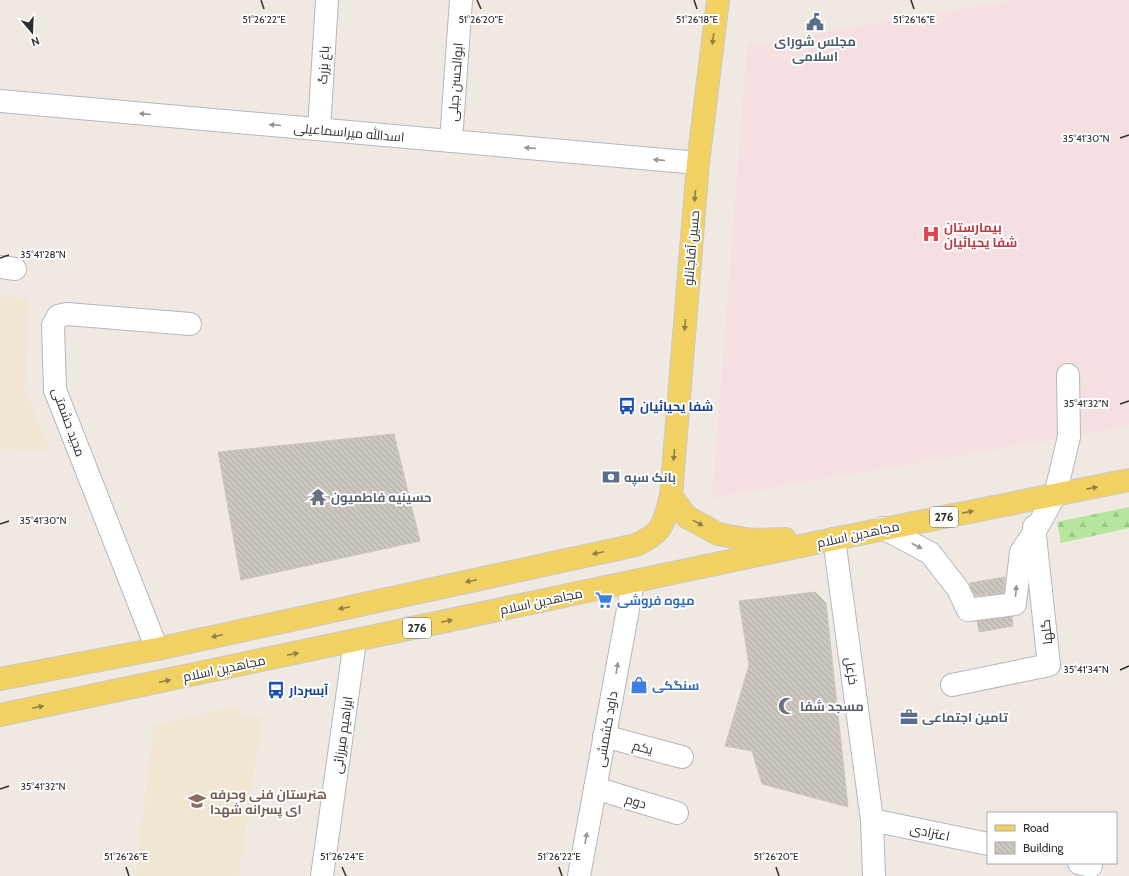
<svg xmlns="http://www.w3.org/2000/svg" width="1129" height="876" font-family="Cabin,Cairo,sans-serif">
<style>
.education{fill:#f0e6d1}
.medical{fill:#f5dfe0}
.forest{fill:url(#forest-firs)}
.building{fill:url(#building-back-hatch);stroke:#cbc5ba}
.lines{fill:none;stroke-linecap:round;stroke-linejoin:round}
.minor-casing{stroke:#b4b7c1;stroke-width:24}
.major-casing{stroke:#c9c9c9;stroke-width:24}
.minor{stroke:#fff;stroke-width:22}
.major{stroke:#f2d163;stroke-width:22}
.oneway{fill:#908048}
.oneway2{fill:#969696}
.ticks{fill:none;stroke:#2e2e2e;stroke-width:1.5}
.labels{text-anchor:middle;stroke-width:4;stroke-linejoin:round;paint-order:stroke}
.shield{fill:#fff;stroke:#6d6d6d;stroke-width:1}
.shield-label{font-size:12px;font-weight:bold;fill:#2e2e2e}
.service-label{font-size:13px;font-weight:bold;fill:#4e5e75;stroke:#fff;text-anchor:start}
.street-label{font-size:13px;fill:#2e2e2e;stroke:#fff}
.health-label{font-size:13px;font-weight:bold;fill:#be3a42;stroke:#fff;text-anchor:start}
.transit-label{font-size:13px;font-weight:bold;fill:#164399;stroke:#fff;text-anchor:start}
.worship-label{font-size:13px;font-weight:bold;fill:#5b616d;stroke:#fff;text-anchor:start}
.shop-label{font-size:13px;font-weight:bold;fill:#366cbe;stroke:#fff;text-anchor:start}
.education-label{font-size:13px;font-weight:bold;fill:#785e54;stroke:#fff;text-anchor:start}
.ticks-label{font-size:10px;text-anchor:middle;fill:#2e2e2e;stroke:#fff;stroke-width:4;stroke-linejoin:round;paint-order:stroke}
</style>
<defs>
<pattern id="forest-firs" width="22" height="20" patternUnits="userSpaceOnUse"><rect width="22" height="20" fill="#b6e59e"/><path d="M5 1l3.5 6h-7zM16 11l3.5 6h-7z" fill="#9dc588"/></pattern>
<pattern id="building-back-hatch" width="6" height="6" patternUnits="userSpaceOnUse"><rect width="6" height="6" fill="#cbc7bf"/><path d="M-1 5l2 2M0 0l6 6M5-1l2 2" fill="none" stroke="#afaba4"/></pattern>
</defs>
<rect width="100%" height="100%" fill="#efe9e1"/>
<g class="education">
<polygon points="0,296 28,299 25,392 51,450 0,449"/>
<polygon points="241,705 241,718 262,717 239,876 136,876 154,725"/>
</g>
<polygon class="medical" points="1014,0 1129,0 1129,424 1121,428 712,498 747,45"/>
<polygon class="forest" points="1129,507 1129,528 1061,543 1057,522"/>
<g class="building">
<polygon points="394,434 420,541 241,580 218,452"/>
<polygon points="1005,577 1004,593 975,596 971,588 970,583"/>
<polygon points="815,592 826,603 848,807 762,784 752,751 725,746 749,665 739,601"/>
<polygon points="1012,617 1013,626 979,632 977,621"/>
</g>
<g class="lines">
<g class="minor-casing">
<g id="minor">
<polyline points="0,101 698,163"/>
<polyline points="319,129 327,0"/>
<polyline points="451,141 461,0"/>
<polyline points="0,267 15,269"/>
<polyline points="883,528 930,553 958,589 968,610 1015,604 1021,552 1034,533 1055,495 1069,437 1068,375"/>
<polyline points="834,539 872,820 874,876"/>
<polyline points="157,649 55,390 53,325 58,316 67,314 190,324"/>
<polyline points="952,685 1049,665 1034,527"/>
<polyline points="604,736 682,757"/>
<polyline points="595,788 677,813"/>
<polyline points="872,820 988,844"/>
<polyline points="1079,863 1091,866"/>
<polyline points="322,876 355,641"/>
<polyline points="579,876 633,582"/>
</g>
</g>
<g class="major-casing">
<g id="major">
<polyline points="671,496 687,517 718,534 751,540 785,539"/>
<path d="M0 679 157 649 636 545C664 532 663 524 671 496L698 163 718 0"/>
<polyline points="0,715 834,539 1129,480"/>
</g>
</g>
<use href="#minor" class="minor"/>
<use href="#major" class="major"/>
</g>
<defs><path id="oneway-solid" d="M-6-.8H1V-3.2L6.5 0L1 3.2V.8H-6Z"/></defs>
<g class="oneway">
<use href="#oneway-solid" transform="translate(713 39) rotate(97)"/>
<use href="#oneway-solid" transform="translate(695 196) rotate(95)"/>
<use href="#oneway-solid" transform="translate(685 325) rotate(95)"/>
<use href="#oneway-solid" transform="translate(674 455) rotate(95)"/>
<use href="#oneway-solid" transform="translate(1092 488) rotate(-12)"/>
<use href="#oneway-solid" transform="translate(968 512) rotate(-11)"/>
<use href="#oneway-solid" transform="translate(698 523) rotate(29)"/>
<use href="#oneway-solid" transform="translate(598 553) rotate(168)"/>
<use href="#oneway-solid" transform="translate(471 581) rotate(168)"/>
<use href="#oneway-solid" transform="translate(344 608) rotate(168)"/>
<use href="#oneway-solid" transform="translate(447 621) rotate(-12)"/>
<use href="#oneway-solid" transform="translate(217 636) rotate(168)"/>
<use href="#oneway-solid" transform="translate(293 654) rotate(-12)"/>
<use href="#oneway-solid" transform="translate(165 681) rotate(-12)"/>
<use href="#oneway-solid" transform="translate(38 707) rotate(-12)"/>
</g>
<g class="oneway2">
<use href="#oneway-solid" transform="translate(145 114) rotate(-175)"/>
<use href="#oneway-solid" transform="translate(275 125) rotate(-175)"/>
<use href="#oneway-solid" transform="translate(530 148) rotate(-175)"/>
<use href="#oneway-solid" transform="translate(659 160) rotate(-175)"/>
<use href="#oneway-solid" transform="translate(917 546) rotate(28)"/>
<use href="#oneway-solid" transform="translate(1016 591) rotate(-85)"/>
<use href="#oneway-solid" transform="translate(617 668) rotate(-80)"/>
<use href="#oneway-solid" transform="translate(586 838) rotate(-80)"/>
</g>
<path class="ticks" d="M261 0 264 9M477 0 481 9M694 0 697 9M911 0 914 9M1120 138 1129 135M0 258 9 255M1120 404 1129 401M0 524 9 521M1120 670 1129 666M0 789 9 786M126 867 129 876M342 867 346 876M559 867 562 876M776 867 779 876"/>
<defs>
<g id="civic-bare" transform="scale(1.38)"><path d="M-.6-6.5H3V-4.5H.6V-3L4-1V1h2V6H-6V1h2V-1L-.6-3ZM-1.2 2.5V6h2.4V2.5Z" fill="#5c6f8a" stroke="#fff" stroke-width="2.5" paint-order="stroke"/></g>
<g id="hospital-bare" transform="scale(1.38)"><path d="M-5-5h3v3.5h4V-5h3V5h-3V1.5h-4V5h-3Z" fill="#e0444e" stroke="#fff" stroke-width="2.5" paint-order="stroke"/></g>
<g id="bus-bare" transform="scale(1.38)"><path d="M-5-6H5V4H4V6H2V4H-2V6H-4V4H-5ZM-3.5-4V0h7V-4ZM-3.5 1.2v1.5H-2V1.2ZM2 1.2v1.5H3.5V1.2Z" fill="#1a4fb4" stroke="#fff" stroke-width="2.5" paint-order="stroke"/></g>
<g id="bank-bare" transform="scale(1.38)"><path d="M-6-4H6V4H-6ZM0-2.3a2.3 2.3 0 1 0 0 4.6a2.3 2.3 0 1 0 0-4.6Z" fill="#5c6f8a" stroke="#fff" stroke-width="2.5" paint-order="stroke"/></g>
<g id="temple-bare" transform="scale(1.38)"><path d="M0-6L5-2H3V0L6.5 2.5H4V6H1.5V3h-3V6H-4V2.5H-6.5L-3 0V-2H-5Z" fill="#6b7280" stroke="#fff" stroke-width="2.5" paint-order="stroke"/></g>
<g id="supermarket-bare" transform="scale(1.38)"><path d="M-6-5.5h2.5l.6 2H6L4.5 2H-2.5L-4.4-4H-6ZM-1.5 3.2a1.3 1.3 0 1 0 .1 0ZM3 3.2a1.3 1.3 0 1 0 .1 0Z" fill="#3f7fe0" stroke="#fff" stroke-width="2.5" paint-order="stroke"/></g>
<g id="shop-bare" transform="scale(1.38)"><path d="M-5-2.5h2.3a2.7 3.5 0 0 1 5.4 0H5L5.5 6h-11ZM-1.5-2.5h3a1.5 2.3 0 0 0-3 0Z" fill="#3f7fe0" stroke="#fff" stroke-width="2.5" paint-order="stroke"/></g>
<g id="mosque-bare" transform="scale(1.38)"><path d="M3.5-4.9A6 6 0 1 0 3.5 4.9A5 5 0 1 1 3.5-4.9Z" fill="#6b7280" stroke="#fff" stroke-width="2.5" paint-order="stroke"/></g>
<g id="office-bare" transform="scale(1.38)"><path d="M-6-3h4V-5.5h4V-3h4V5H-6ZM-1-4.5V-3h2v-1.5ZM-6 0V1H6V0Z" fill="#5c6f8a" stroke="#fff" stroke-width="2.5" paint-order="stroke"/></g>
<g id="school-bare" transform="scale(1.38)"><path d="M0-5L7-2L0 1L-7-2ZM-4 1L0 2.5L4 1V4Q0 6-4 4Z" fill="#8d6e63" stroke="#fff" stroke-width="2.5" paint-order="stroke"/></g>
</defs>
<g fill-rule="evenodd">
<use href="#civic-bare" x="815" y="22"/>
<use href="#hospital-bare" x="931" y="234"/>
<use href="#bus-bare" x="627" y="406"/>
<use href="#bank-bare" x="611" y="477"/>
<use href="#temple-bare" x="318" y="497"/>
<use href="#supermarket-bare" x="604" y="600"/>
<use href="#shop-bare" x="639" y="685"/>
<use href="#bus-bare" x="276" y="690"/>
<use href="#mosque-bare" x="787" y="706"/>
<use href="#office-bare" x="909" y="717"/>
<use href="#school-bare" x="197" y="801"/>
</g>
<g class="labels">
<g class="shield">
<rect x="930" y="507" width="28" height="20" rx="3"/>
<rect x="403" y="618" width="28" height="20" rx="3"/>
</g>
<g class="shield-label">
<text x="944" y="521">276</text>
<text x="417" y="632">276</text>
</g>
<g class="service-label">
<text x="815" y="46" text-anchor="middle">مجلس شورای<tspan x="815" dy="15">اسلامی</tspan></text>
<text x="624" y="482">بانک سپه</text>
<text x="922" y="722">تامین اجتماعی</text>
</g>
<g class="street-label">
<text transform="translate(323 65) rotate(-87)" y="5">باغ بزرگ</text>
<text transform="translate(455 82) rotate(-86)" y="5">ابوالحسن جبلی</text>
<text transform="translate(349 132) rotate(5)" y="5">اسدالله میراسماعیلی</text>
<text transform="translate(691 248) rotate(-85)" y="5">حسین آقاجانلو</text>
<text transform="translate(69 422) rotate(70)" y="5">مجید حشمتی</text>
<text transform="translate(858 534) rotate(-12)" y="5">مجاهدین اسلام</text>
<text transform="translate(541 601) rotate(-12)" y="5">مجاهدین اسلام</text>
<text transform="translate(1046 632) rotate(-96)" y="5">گلها</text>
<text transform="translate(224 668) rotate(-12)" y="5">مجاهدین اسلام</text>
<text transform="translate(852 671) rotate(82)" y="5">خزعل</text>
<text transform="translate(606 729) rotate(-80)" y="5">داود کشمشی</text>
<text transform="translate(342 735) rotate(-82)" y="5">ابراهیم میرزائی</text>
<text transform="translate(643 747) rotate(15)" y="5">یکم</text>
<text transform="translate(636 801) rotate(17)" y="5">دوم</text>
<text transform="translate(930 832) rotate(12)" y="5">اعتزادی</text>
</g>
<g class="health-label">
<text x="944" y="232">بیمارستان<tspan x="944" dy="15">شفا یحیائیان</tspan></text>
</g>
<g class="transit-label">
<text x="640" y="411">شفا یحیائیان</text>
<text x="289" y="695">آبسردار</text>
</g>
<g class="worship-label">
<text x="331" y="502">حسینیه فاطمیون</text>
<text x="800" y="711">مسجد شفا</text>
</g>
<g class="shop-label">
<text x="617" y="605">میوه فروشی</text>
<text x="652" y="690">سنگکی</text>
</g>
<g class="education-label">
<text x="210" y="799">هنرستان فنی وحرفه<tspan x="210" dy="15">ای پسرانه شهدا</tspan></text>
</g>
</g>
<g class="ticks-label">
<text x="264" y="23">51°26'22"E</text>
<text x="481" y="23">51°26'20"E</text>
<text x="697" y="23">51°26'18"E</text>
<text x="914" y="23">51°26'16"E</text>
<text x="1086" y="142">35°41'30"N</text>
<text x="43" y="258">35°41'28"N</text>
<text x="1086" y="407">35°41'32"N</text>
<text x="43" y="524">35°41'30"N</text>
<text x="1086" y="673">35°41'34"N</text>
<text x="43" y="790">35°41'32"N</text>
<text x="126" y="860">51°26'26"E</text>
<text x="342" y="860">51°26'24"E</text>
<text x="559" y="860">51°26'22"E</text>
<text x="776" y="860">51°26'20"E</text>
</g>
<rect x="987" y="812" width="130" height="52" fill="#ffffff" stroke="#ababab"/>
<rect x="995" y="825" width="20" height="6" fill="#f2d163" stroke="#ababab"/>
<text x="1023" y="832" font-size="12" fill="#2e2e2e">Road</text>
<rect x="995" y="842" width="20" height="12" fill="url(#building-back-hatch)" stroke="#ababab"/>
<text x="1023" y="852" font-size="12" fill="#2e2e2e">Building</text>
<g transform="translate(32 32) rotate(161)" stroke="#ffffff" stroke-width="3" paint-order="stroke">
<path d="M0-3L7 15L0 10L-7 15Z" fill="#2e2e2e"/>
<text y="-6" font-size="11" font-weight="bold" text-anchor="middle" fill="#2e2e2e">N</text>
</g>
</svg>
